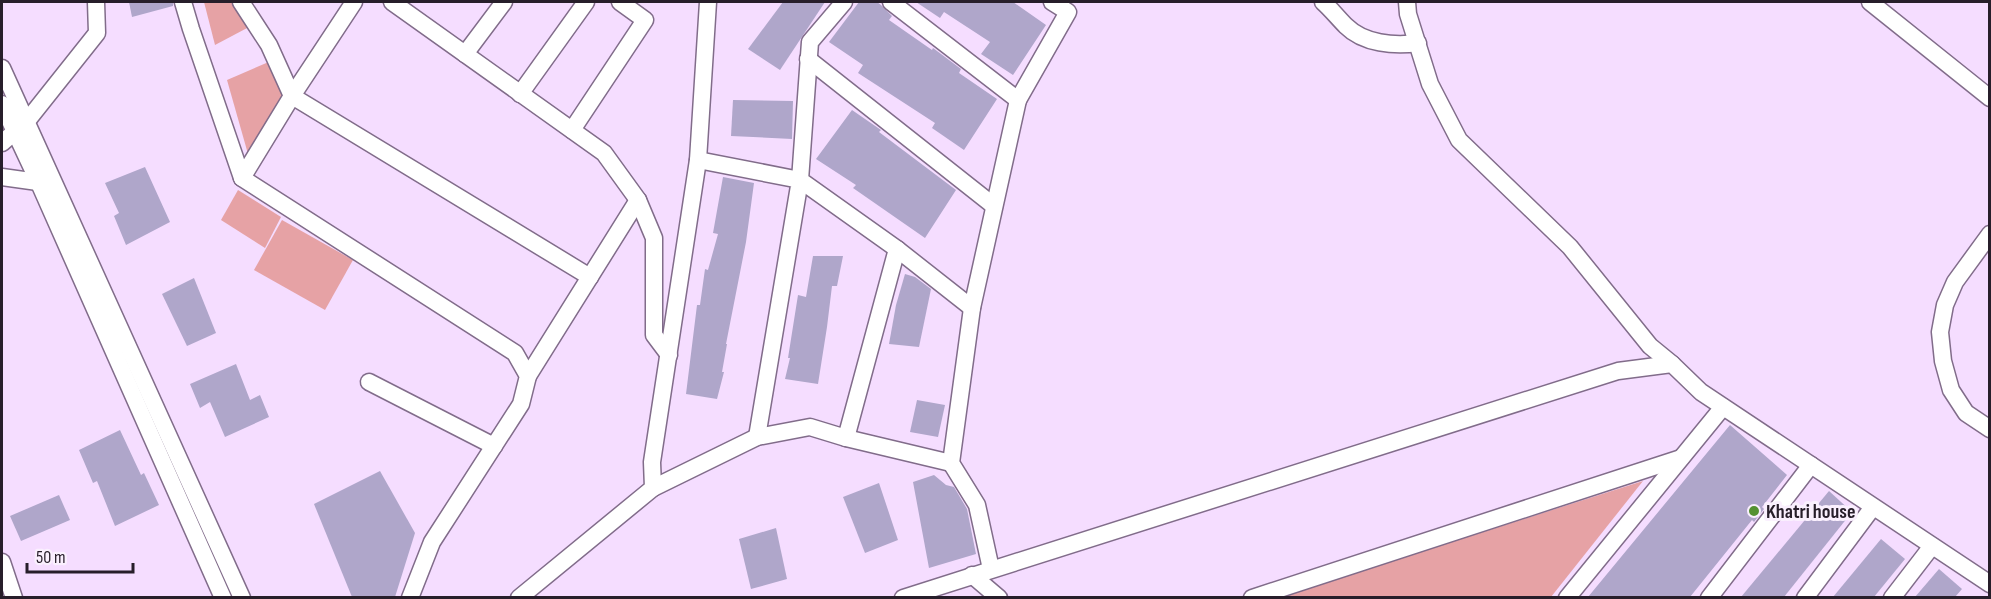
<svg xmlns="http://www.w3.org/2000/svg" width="1991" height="599" font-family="'Sofia Sans Condensed',sans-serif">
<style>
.green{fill:#e6a2a5}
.building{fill:#afa6ca}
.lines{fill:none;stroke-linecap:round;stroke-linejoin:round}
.minor-casing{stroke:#816c8a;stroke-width:19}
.minor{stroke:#fff;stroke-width:16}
.poi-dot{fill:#549131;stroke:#faf0fe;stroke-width:2}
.labels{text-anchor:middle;stroke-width:6;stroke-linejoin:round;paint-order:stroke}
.poi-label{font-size:20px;font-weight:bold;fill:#271e2a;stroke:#faf0fe;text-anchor:start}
</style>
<rect width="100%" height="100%" fill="#f5ddff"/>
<g class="green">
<polygon points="204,2 235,2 249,27 215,45"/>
<polygon points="271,61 287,95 248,154 227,80"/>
<polygon points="238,190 281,217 265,248 221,220"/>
<polygon points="282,220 353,260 325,310 254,270"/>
<polygon points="1643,481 1551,597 1279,597"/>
</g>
<g class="building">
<polygon points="129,2 173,2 173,6 132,17"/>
<polygon points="783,2 825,2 780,70 748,49"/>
<polygon points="859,2 877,2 881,5 892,16 889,20 932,50 933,48 961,69 959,73 997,99 964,150 932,128 935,123 858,73 863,65 829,42"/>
<polygon points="916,2 1013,2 1046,25 1013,75 981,54 990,42 944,12 940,18"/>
<polygon points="733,100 793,101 792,139 731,136"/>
<polygon points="852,110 881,130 879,132 956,190 925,238 853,188 856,185 816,159"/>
<polygon points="145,167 170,222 126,245 114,216 119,213 105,183"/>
<polygon points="723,177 754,183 746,242 726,344 727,344 722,372 724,372 717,399 686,394 697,305 700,305 705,269 708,270 718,234 713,233"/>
<polygon points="813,256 843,256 837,286 832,286 827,327 818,384 785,379 790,358 788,358 798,295 806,297"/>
<polygon points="905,274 915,277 931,289 919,347 889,344 896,305"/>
<polygon points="194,278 216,333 187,346 162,294"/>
<polygon points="236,364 250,400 260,395 269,417 225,437 210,402 200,408 190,384"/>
<polygon points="917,400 945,405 938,437 910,432"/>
<polygon points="1730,425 1787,475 1762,507 1764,509 1754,522 1752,520 1690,597 1588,597"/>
<polygon points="120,430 141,475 144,473 159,505 115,526 97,481 93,483 79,450"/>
<polygon points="380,471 415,533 395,597 352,597 314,504"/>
<polygon points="934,475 946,485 954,487 967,509 976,554 929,568 913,482"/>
<polygon points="879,483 898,540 865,553 843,497"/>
<polygon points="1829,491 1852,512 1784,597 1741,597"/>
<polygon points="59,495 70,520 21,541 10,516"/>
<polygon points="776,528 787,579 751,589 739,539"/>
<polygon points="1881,539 1905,559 1874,597 1833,597"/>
<polygon points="1939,569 1962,589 1955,597 1915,597"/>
</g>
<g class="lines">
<g class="minor-casing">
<g id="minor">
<polyline points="183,2 191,29 242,178 515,353 528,376 521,404 432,542 410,598"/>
<polyline points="241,2 269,45 292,96 242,178"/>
<polyline points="354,2 292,96 590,277"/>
<polyline points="392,2 604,153 638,200 654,238 654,335 669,355"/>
<polyline points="891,2 1018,100 972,308 951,463 977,505 991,569"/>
<path d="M1323 2C1331 9 1338 18 1346 26 1364 44 1394 46 1418 43"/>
<polyline points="1407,2 1408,14 1430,84 1459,140 1570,247 1650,346 1672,364"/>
<polyline points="1870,2 1990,98"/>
<polyline points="465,54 504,2"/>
<polyline points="808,59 994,206"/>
<polyline points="2,68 242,598"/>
<polyline points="520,94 586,2"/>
<polyline points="1018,100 1068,12 1052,2"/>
<polyline points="2,104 39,183 223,598"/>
<polyline points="572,130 645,20 620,2"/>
<polyline points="2,143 27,121 97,33 96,2"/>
<polyline points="698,160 800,180 757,437"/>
<polyline points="2,177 45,183"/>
<polyline points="1990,234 1955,282 1945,305 1940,332 1943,361 1951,390 1966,413 1990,429"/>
<polyline points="897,249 972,308"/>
<polyline points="528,376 638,200"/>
<polyline points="369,382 494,446"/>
<polyline points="846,438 951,463"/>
<polyline points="653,488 757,437 810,427 846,438 897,249 800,180 810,42 844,2"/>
<polyline points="2,562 14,598"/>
<polyline points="972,575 999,598"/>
<polyline points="519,598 653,488 652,462 698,160 708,2"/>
<polyline points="903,598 1618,371 1672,364 1701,392 1990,584"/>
<polyline points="1252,598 1681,458"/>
<polyline points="1567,598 1723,407"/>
<polyline points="1709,598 1811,465"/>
<polyline points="1805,598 1873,507"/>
<polyline points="1892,598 1932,546"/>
</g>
</g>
<use href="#minor" class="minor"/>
</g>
<circle class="poi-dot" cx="1754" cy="511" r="6"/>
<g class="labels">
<g class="poi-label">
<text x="1766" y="518">Khatri house</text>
</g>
</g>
<rect width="1991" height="599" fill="none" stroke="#271e2a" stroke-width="6"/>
<path d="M27 563v9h106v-9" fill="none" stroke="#271e2a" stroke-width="3"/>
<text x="36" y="563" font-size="18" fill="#271e2a" stroke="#faf0fe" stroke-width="4.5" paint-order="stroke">50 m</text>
</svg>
